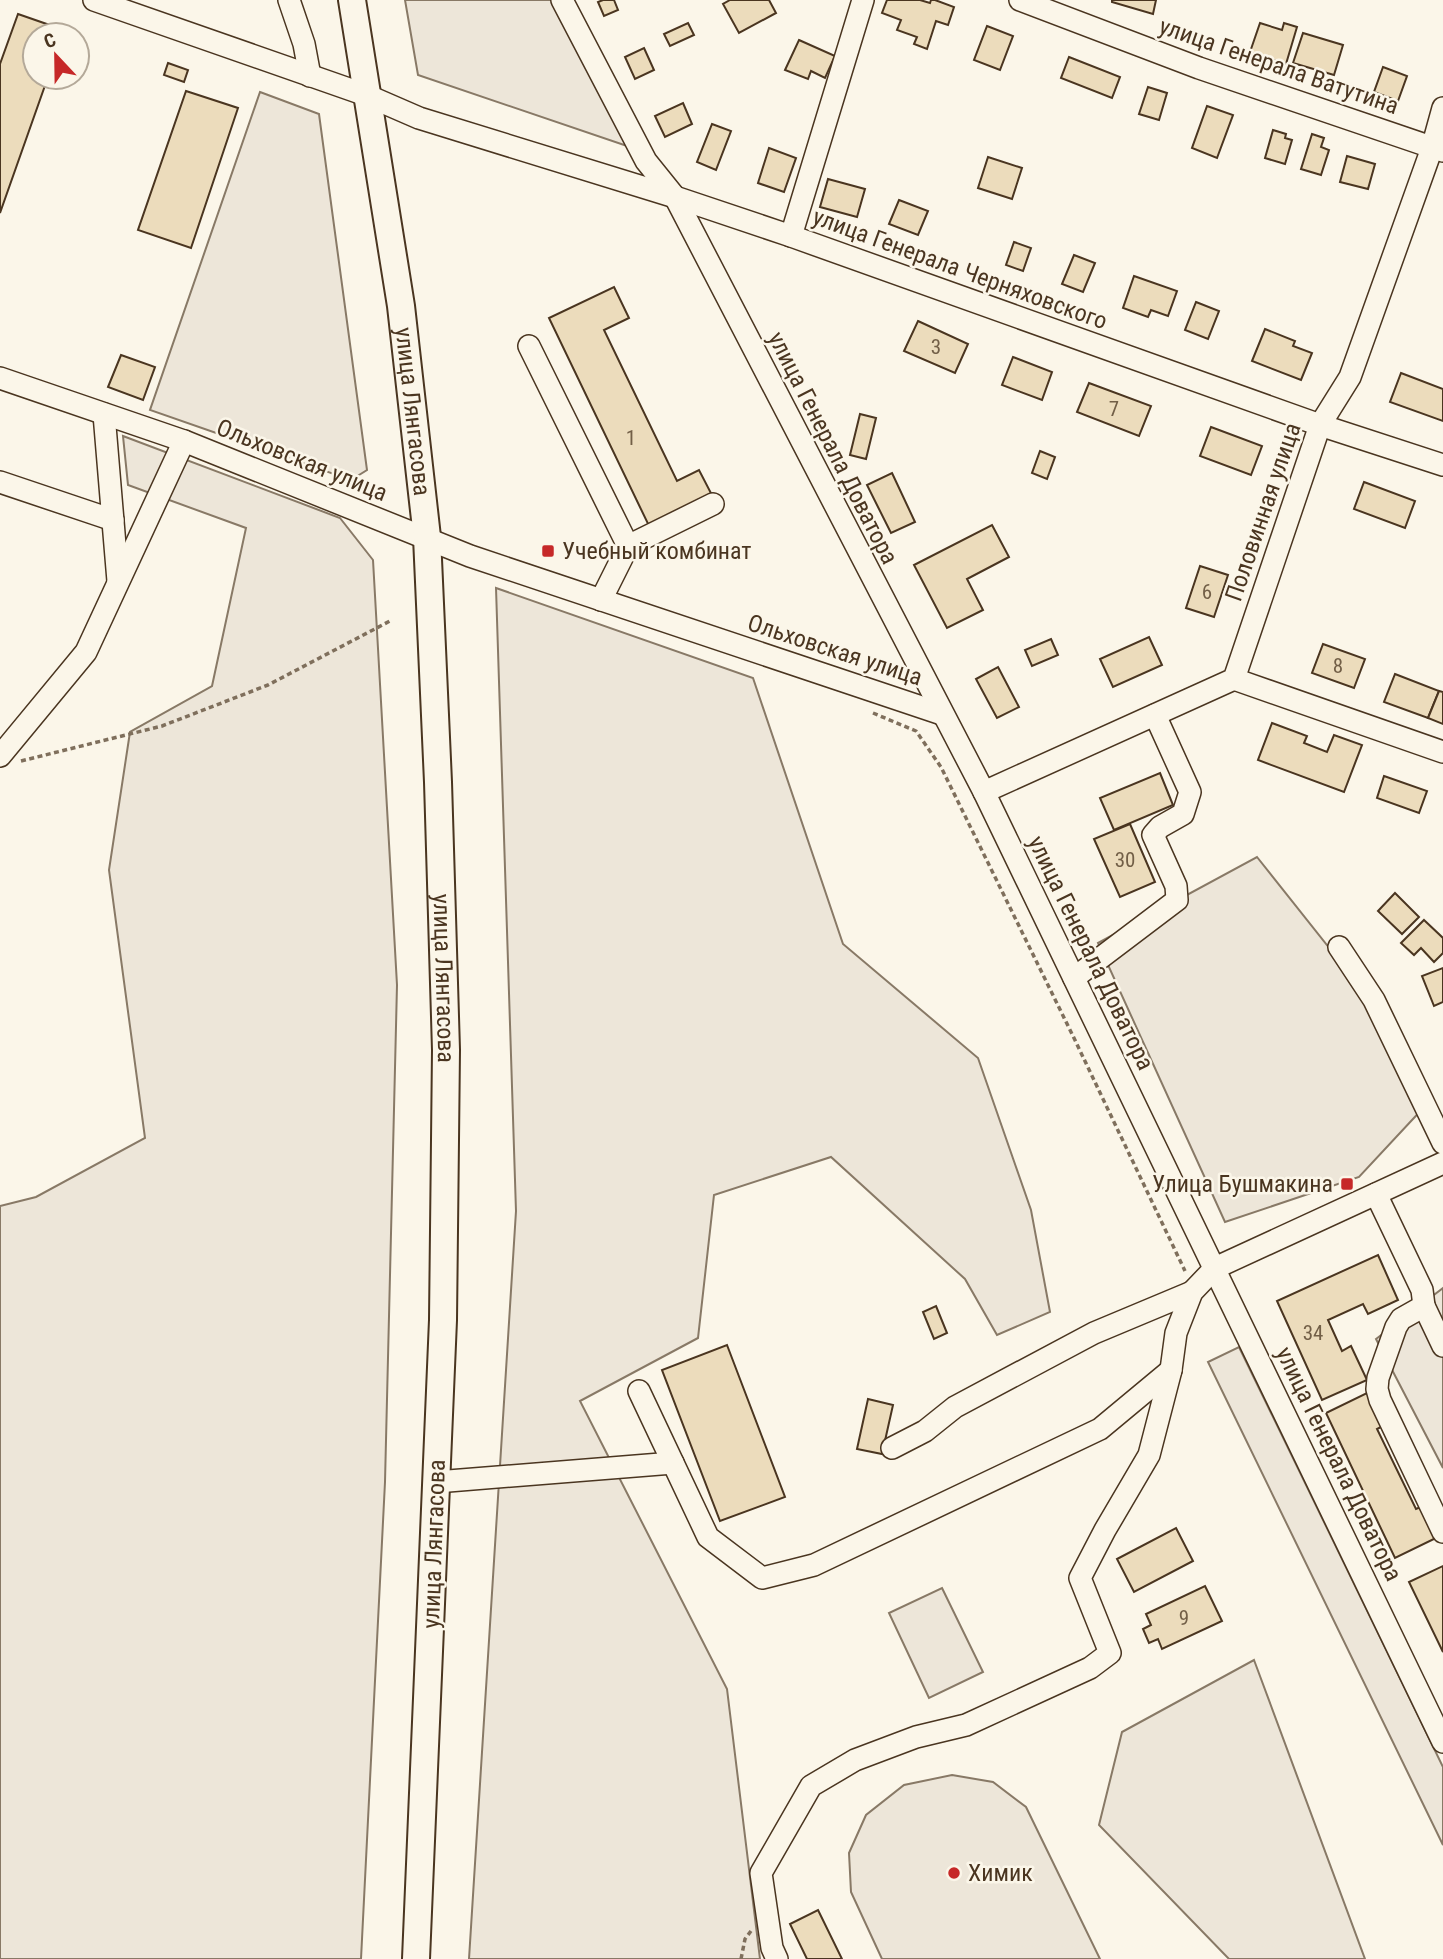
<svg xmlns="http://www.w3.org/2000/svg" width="1443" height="1959" font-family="'Roboto Condensed',sans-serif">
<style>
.green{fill:#ede6d9;stroke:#887966;stroke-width:2}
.building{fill:#ecdcbc;stroke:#4a3520;stroke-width:2}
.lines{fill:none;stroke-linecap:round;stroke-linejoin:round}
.minor-casing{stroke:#4a3520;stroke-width:24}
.major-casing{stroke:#4a3520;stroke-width:30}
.path{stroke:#7f6f5c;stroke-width:3.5;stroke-dasharray:5 3.5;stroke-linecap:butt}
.minor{stroke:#fbf6e9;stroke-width:21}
.major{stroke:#fbf6e9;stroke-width:26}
.poi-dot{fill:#c62828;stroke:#fbf6e9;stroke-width:2.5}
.labels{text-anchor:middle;stroke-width:5;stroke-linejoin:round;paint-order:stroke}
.number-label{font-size:21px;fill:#725f47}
.street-label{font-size:24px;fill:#4a3520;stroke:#fbf6e9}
.poi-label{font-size:24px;fill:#4a3520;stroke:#fbf6e9;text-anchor:start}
</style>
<rect width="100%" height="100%" fill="#fbf6e9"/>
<g class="green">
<polygon points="405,0 556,0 630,147 418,75"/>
<polygon points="260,92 319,114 367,470 351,480 150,410"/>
<polygon points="123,436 340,518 373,560 397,985 385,1482 361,1959 0,1959 0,1206 36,1197 145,1138 109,870 130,732 212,686 246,528 128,485"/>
<polygon points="496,588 753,678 843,944 978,1058 1031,1210 1050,1312 997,1335 965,1279 831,1157 714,1195 698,1338 580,1401 727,1689 760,1959 469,1959 516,1211"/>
<polygon points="1257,857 1365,993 1426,1105 1359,1177 1225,1222 1098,943"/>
<polygon points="1443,1288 1443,1468 1376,1339"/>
<polygon points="1239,1347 1443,1767 1443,1845 1208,1362"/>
<polygon points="942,1588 983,1672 929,1698 889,1613"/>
<polygon points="1254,1660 1365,1959 1229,1959 1099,1825 1122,1732"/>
<polygon points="952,1775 993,1782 1026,1807 1100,1959 882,1959 851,1892 849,1853 866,1815 904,1785"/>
</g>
<g class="building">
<polygon points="603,0 614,0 618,10 604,16 598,2"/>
<polygon points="730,0 769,0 776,13 739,33 723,4"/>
<polygon points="887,0 920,0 930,3 931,0 935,0 954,7 948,25 936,21 927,49 914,44 917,37 897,30 901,20 882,13"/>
<polygon points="1112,0 1156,0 1153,14 1112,2"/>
<polygon points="18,14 64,30 63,35 35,35 35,77 48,77 0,213 0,64"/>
<polygon points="688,23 694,35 670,46 664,34"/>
<polygon points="1260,23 1282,30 1284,23 1297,27 1286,64 1250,52"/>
<polygon points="987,26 1013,36 1000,70 974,60"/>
<polygon points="1303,33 1343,45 1334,75 1293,63"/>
<polygon points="799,40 835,56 825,78 811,71 808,79 785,70"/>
<polygon points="644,48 654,70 635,79 625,57"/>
<polygon points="1069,57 1120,77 1112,98 1061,78"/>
<polygon points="168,63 188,70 184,82 164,75"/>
<polygon points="1383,67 1407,76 1398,101 1374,92"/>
<polygon points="1148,87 1167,93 1159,120 1139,114"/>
<polygon points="186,91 238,108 191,248 138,230"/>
<polygon points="683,103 692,124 665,137 655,116"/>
<polygon points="1207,106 1233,115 1217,158 1192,148"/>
<polygon points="712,124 731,131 716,170 697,162"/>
<polygon points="1273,130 1286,134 1285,138 1292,140 1285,164 1265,158"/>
<polygon points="1312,134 1324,138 1321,147 1329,150 1321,175 1301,169"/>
<polygon points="769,148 796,158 784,192 758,183"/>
<polygon points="1347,156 1375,164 1368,189 1340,182"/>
<polygon points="988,157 1022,168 1012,199 978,188"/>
<polygon points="828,179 865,189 857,217 820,207"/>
<polygon points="899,200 928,211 918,235 889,224"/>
<polygon points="1014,242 1031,248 1023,271 1006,265"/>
<polygon points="1074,255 1095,263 1083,292 1062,284"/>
<polygon points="1134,276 1177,291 1168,316 1151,310 1148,317 1123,308"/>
<polygon points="614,287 629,318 604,330 677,481 699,470 714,499 651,530 549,318"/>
<polygon points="1196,302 1219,311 1208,339 1185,330"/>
<polygon points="918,321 968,344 955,373 904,351"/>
<polygon points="1265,329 1295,341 1293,346 1312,353 1301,380 1252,361"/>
<polygon points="121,355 155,367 143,400 108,387"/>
<polygon points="1013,357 1052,372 1042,400 1002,385"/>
<polygon points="1401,373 1443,389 1443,421 1390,402"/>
<polygon points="1089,383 1151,406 1139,436 1077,412"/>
<polygon points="860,414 876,418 866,459 850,455"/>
<polygon points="1211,427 1262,446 1251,475 1200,456"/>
<polygon points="1040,451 1055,457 1047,479 1032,473"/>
<polygon points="892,473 915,522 891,533 867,485"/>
<polygon points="1364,482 1415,501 1405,528 1354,509"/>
<polygon points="992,525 1009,557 967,579 983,610 947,628 914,565"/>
<polygon points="1200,566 1228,575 1214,617 1186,608"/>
<polygon points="1149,637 1162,665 1113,687 1100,659"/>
<polygon points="1051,639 1058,655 1032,666 1025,650"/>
<polygon points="1323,644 1365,659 1354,688 1312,673"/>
<polygon points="998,667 1019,707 997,718 976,679"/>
<polygon points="1395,674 1439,691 1428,718 1384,702"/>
<polygon points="1439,691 1443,692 1443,724 1428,718"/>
<polygon points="1272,723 1307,736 1304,743 1327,752 1334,735 1362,745 1344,792 1258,760"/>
<polygon points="1160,773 1173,805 1114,830 1100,798"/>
<polygon points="1384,776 1427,791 1419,813 1377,798"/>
<polygon points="1130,824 1155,882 1120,897 1094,839"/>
<polygon points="1395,893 1419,917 1402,934 1378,911"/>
<polygon points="1424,920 1443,938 1443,953 1434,962 1421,948 1414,955 1401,943"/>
<polygon points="1443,968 1443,1002 1434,1006 1422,976"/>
<polygon points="1378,1255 1398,1300 1368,1314 1363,1304 1328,1320 1342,1351 1351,1346 1367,1380 1322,1400 1277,1301"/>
<polygon points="936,1306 947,1333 934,1339 923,1312"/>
<polygon points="727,1345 785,1497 720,1521 662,1370"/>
<polygon points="1369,1392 1385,1425 1377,1429 1416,1509 1423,1506 1438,1537 1395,1558 1326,1413"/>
<polygon points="868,1399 893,1405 882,1454 857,1449"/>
<polygon points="1176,1528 1193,1561 1134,1592 1117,1559"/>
<polygon points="1443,1566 1443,1652 1409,1582"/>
<polygon points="1205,1586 1222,1621 1162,1649 1158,1639 1149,1643 1143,1629 1151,1625 1146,1614"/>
<polygon points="818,1910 842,1959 807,1959 790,1924"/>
</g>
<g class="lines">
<g class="minor-casing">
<g id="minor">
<polyline points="94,0 366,95 419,118 675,197 791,236 1320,425 1443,465"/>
<polyline points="289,0 304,44 310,76"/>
<polyline points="562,0 646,161 675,197 984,792 1443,1742"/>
<polyline points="1020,0 1199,68 1443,151"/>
<polyline points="791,236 863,0"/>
<polyline points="529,346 628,546 601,600"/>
<polyline points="0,378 184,441 470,556 942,714"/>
<polyline points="104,414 118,581"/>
<polyline points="0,482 113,520"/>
<polyline points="628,546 713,504"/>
<polyline points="1234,679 1443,752"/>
<polyline points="0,756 86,652 184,441"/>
<polyline points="984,792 1234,679 1320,425 1350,377 1432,148 1443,108"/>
<polyline points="1339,947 1374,1000 1443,1143"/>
<polyline points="1074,978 1177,900 1176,886 1153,835 1160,827 1183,814 1190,792 1155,715"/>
<polyline points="1376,1194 1422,1290 1424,1306 1401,1319 1396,1327 1378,1378 1377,1389 1380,1400 1443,1532"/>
<polyline points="1424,1306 1443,1346"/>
<polyline points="639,1391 708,1537 762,1578 814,1565 1100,1429 1171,1370"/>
<polyline points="892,1448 925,1431 955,1407 1094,1333 1192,1292"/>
<polyline points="436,1482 673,1463"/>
<polyline points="777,1959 772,1948 761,1873 811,1786 855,1760 916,1737 966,1725 1090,1668 1110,1653 1080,1578 1105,1530 1149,1455 1171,1370 1176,1333 1192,1292 1215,1268 1443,1163"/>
</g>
</g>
<g class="major-casing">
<g id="major">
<path id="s1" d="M352 0 401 306 427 537 438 782 446 1050 443 1320 416 1959"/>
</g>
</g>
<g class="path">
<polyline points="873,713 916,731 941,767 1073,1036 1185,1271"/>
<polyline points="21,761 162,726 268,685 390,621"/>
<polyline points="741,1959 745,1939 751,1931"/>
</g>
<use href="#minor" class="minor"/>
<use href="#major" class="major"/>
</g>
<g class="poi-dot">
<rect x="541" y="544" width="14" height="14" rx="3.5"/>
<rect x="1340" y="1177" width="14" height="14" rx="3.5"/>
<circle cx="954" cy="1873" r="7"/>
</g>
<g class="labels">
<g class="number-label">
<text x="936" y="354">3</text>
<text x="1114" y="416">7</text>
<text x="631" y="445">1</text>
<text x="1207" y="599">6</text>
<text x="1338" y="673">8</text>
<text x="1125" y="867">30</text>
<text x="1313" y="1340">34</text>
<text x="1184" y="1625">9</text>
</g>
<g class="street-label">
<text transform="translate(1279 66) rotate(19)" y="8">улица Генерала Ватутина</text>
<text transform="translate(960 269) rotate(20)" y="8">улица Генерала Черняховского</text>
<text dy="8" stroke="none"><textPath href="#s1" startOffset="416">улица Лянгасова</textPath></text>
<text transform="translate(833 448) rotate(63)" y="8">улица Генерала Доватора</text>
<text transform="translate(302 460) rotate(22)" y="8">Ольховская улица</text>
<text transform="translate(1263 512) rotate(-71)" y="8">Половинная улица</text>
<text transform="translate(835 650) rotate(18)" y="8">Ольховская улица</text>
<text transform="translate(1091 953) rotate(64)" y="8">улица Генерала Доватора</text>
<text dy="8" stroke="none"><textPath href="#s1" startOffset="984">улица Лянгасова</textPath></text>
<text transform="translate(1339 1464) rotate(64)" y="8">улица Генерала Доватора</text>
<text transform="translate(434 1544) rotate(-88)" y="8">улица Лянгасова</text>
</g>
<g class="poi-label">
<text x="562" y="559">Учебный комбинат</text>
<text x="1333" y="1192" text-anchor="end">Улица Бушмакина</text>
<text x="968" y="1881">Химик</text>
</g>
</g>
<g transform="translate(56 56) rotate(338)"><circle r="33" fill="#fbf6e9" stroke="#b4a999" stroke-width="2"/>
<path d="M0-5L12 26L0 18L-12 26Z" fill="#c62828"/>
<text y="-10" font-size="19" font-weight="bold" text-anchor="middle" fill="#4a3520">С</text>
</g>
</svg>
